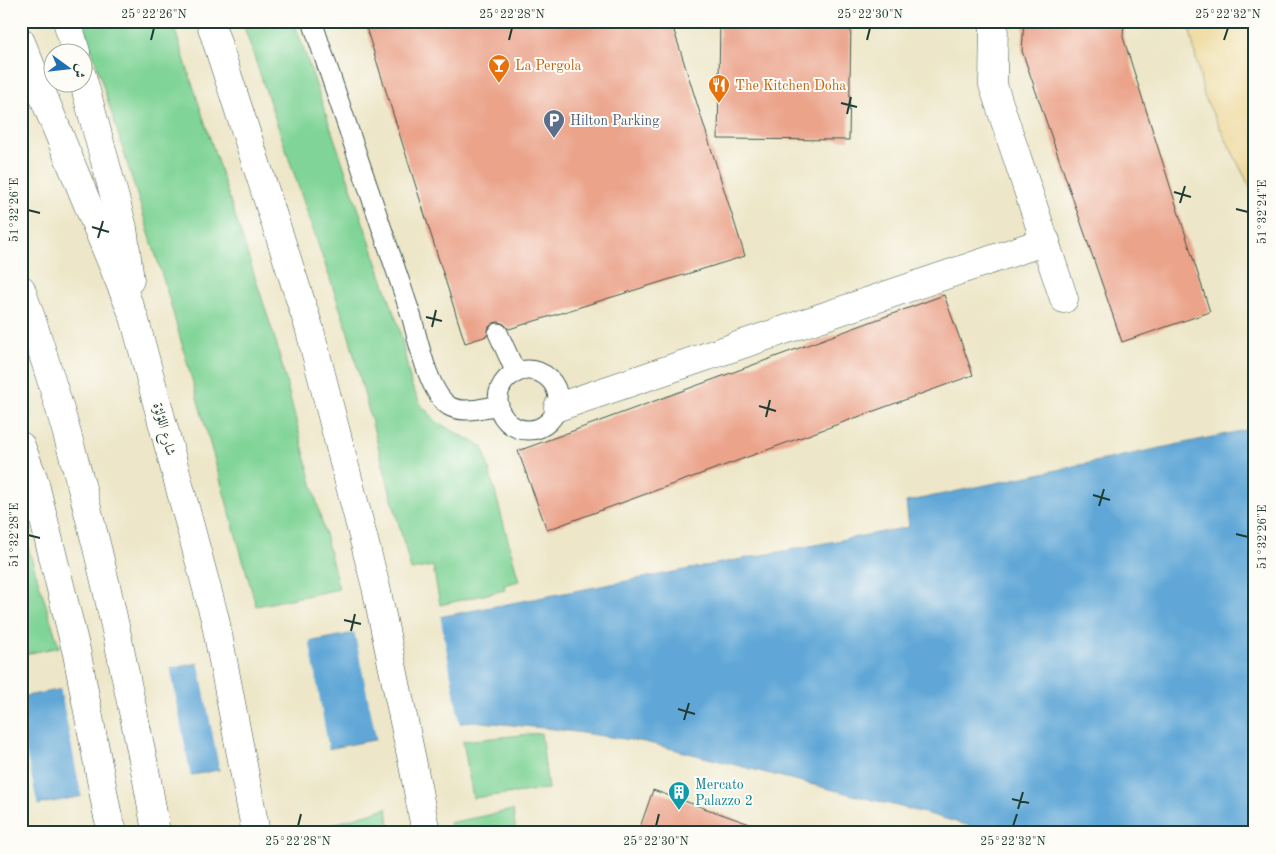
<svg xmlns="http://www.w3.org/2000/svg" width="1276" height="854" font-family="'Old Standard TT',Amiri,serif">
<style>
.green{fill:#80d497;stroke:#508866}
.sand{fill:#eeda9e;stroke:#868c69}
.water{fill:#60a7d7;stroke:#407286}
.pier{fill:#ede6c8}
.building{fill:#eba38a}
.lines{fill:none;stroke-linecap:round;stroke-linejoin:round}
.lane-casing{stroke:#3e564a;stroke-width:21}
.street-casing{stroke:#3e564a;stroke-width:29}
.secondary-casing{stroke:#3e564a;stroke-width:29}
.lane{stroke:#fff;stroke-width:19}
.street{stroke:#fff;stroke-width:28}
.secondary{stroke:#fff;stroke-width:28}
.ticks{fill:none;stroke:#1f3d34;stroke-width:2}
.labels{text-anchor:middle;stroke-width:4;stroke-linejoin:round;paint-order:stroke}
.food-label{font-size:14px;fill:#c56008;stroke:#fdfcf7;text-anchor:start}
.service-label{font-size:14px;fill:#4e5e75;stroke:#fdfcf7;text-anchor:start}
.street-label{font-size:14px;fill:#1f3d34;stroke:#fdfcf7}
.culture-label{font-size:14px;fill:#0d838f;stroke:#fdfcf7;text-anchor:start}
.neatline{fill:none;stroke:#1f3d34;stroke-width:2}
.ticks-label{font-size:12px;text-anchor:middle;fill:#1f3d34}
</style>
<rect width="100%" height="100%" fill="#fdfcf7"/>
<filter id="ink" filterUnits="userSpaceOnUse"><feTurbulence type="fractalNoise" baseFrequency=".02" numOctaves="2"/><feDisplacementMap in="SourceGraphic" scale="10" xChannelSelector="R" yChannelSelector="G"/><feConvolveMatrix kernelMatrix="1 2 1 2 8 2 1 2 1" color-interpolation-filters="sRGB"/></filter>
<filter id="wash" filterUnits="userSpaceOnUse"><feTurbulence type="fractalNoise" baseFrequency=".0096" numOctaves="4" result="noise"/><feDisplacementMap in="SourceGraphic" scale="20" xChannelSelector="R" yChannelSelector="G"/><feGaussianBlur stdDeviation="1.12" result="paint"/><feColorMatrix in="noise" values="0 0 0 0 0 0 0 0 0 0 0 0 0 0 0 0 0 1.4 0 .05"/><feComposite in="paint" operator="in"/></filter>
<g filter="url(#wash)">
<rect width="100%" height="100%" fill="#ede6c8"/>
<g class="green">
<polygon points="83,21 172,21 276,342 339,589 256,606 166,288"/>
<polygon points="242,21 294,21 399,327 411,384 421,405 440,424 483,447 519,581 504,585 505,590 440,605 433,566 411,570 347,329"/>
<polygon points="21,525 59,647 21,655"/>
<polygon points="541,733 548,789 473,798 463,741"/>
<polygon points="387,808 390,833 317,833 317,829"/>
<polygon points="513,810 516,833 451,833 449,823"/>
</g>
<polygon class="sand" points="1188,21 1255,21 1255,197 1204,96"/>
<polygon class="water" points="1255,428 1255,833 993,833 932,815 645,742 554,729 472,721 21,808 21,697 909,527 906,502"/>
<g class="pier">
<polygon points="440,614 460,726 377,742 354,630"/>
<polygon points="309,639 329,751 220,772 198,660"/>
<polygon points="170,666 191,778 82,799 60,687"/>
<polygon points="21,729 38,807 21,810"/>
</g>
<g id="blocks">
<g class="building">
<polygon points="364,21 671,21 745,256 509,329 504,324 499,322 494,323 489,327 487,336 465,343"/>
<polygon points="720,21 851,21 849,140 718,139"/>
<polygon points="1024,21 1124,21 1123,37 1210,312 1122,342 1022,51"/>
<polygon points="944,295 973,375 547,530 518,451"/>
<polygon points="653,790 761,828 760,833 638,833"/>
</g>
</g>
</g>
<g filter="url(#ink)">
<use href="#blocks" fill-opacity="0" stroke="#3e564a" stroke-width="1"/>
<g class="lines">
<g class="lane-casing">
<g id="lane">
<path d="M312 21 412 318C418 341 429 393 449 406 462 414 485 408 499 405"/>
<polyline points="498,333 516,373"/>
<circle cx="528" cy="400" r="30"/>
</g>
</g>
<g class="street-casing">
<g id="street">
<polyline points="210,21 309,327 376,587 413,765 426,833"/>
<polyline points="994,21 993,85 1064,299"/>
<polyline points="558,407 1046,241"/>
</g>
</g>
<g class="secondary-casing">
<g id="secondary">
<polyline points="67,21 76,52"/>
<polyline points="21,42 134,317 215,619 256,833"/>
<polyline points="82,76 123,228 130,280"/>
<path d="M21 289C67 419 101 553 128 688 138 736 149 784 156 833"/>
<polyline points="21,446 34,480 77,654 108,817 114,833"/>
</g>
</g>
<use href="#lane" class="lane"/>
<use href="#street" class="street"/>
<use href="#secondary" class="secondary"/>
</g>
</g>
<path class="ticks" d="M151 40 154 28M509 40 512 28M867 40 870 28M1224 40 1228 28M841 103 857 107M847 114 851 97M1174 192 1191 197M1180 203 1185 186M1236 209 1248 212M28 210 40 213M92 227 109 232M98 238 103 221M426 317 442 321M432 327 436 310M759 406 776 411M766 417 770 400M1093 495 1110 500M1099 506 1104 489M1236 534 1248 537M28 535 40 538M344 620 361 624M351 631 355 614M678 709 695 714M684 720 689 703M1012 799 1029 803M1018 809 1023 792M298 826 301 814M656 826 659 814M1013 826 1017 814"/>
<defs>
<g id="bar-pin" transform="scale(1.125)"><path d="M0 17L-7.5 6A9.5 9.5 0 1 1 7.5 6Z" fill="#e8710a" stroke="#fdfcf7"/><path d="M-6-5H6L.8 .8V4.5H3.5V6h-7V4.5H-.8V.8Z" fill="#fff"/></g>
<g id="restaurant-pin" transform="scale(1.125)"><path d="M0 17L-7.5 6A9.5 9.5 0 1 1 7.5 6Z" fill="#e8710a" stroke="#fdfcf7"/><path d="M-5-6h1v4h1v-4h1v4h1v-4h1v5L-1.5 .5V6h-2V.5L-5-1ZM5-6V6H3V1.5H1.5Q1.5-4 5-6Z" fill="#fff"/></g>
<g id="parking-pin" transform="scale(1.125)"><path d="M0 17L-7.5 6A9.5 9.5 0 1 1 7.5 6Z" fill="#5c6f8a" stroke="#fdfcf7"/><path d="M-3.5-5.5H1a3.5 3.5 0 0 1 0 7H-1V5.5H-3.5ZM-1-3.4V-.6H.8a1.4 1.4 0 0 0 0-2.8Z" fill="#fff"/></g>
<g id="building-pin" transform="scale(1.125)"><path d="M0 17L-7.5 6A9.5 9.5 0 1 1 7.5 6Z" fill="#0f9aa8" stroke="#fdfcf7"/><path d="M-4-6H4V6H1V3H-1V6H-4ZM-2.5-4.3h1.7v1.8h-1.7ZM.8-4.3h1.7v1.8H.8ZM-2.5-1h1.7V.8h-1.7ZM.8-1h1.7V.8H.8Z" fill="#fff"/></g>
</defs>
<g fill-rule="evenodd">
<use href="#bar-pin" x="499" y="65"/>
<use href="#restaurant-pin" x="719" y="85"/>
<use href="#parking-pin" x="554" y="120"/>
<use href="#building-pin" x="679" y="792"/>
</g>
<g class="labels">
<g class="food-label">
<text x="515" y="70">La Pergola</text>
<text x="735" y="90">The Kitchen Doha</text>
</g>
<g class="service-label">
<text x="570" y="125">Hilton Parking</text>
</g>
<g class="street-label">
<text transform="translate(165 429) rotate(75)" y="5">شارع اللؤلؤة</text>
</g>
<g class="culture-label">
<text x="695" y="789">Mercato<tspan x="695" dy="16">Palazzo 2</tspan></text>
</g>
</g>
<rect width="1276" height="854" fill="none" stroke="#fdfcf7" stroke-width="55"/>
<g transform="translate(68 68) rotate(105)"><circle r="24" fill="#fdfcf7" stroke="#a4b0a9"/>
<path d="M0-4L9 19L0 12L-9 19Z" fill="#1f6fb2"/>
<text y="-8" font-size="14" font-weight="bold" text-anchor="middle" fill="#1f3d34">ش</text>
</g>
<rect x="28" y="28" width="1220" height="798" class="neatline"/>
<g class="ticks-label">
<text x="154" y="18">25°22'26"N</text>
<text x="512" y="18">25°22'28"N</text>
<text x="870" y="18">25°22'30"N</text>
<text x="1228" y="18">25°22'32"N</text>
<text transform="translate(14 210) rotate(-90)" y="4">51°32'26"E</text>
<text transform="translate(1262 212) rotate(-90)" y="4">51°32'24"E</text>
<text transform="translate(14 535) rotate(-90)" y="4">51°32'28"E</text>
<text transform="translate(1262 537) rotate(-90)" y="4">51°32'26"E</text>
<text x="298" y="845">25°22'28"N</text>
<text x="656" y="845">25°22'30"N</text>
<text x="1013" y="845">25°22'32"N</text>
</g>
</svg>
